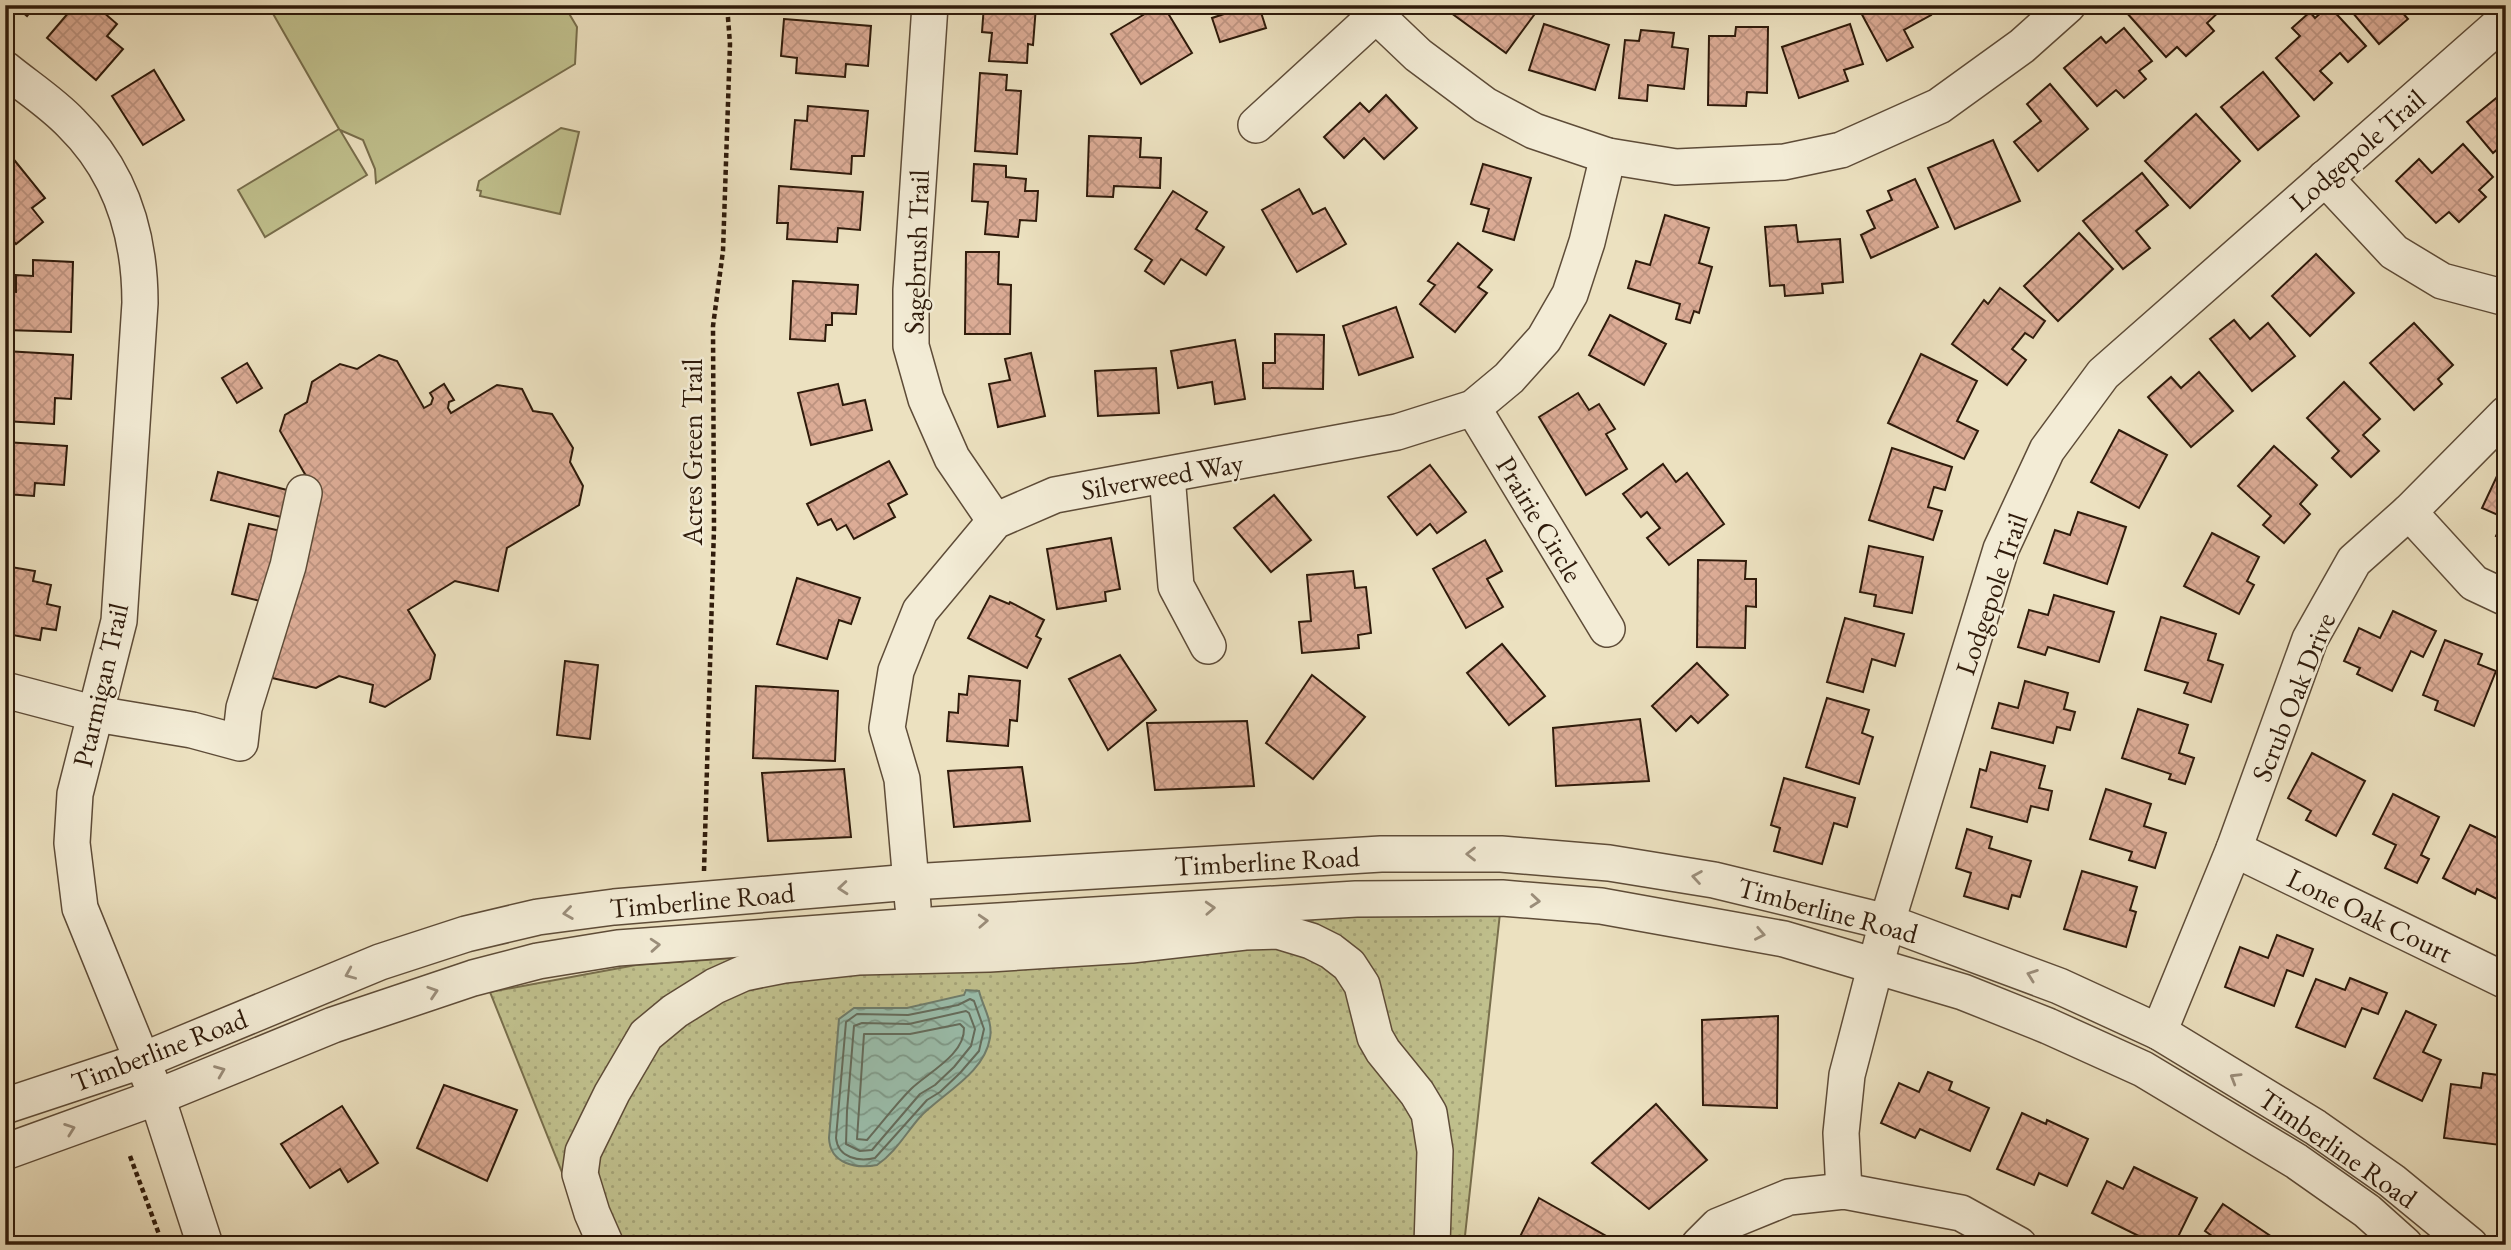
<svg xmlns="http://www.w3.org/2000/svg" width="2511" height="1250" font-family="'EB Garamond',serif">
<style>
.grass{fill:url(#grass-dots);stroke:#786e4c;stroke-width:2}
.green{fill:#c0c08d;stroke:#786e4c;stroke-width:2}
.water{fill:url(#water-waves);stroke:#6f7d6c;stroke-width:2}
.lines{fill:none;stroke-linecap:round;stroke-linejoin:round}
.shore{stroke:#646c5c;stroke-width:2}
.building{fill:url(#building-cross-hatch);stroke:#2f1b0b;stroke-width:2}
.minor-casing{stroke:#5e4c38;stroke-width:38}
.path{stroke:#2f1b0b;stroke-width:4.5;stroke-dasharray:5 3.5;stroke-linecap:butt}
.minor{stroke:#f3ecd6;stroke-width:35}
.oneway{stroke:#9b8e7b}
.labels{text-anchor:middle;stroke-width:5;stroke-linejoin:round;paint-order:stroke}
.street-label{font-size:28px;fill:#2f1b0b;stroke:#f3ecd6}
</style>
<defs>
<pattern id="grass-dots" width="8" height="8" patternUnits="userSpaceOnUse" patternTransform="scale(1.75)"><rect width="8" height="8" fill="#c0c08d"/><path d="M2 2h.1M6 6h.1" fill="none" stroke="#a5a478" stroke-width="1.8" stroke-linecap="round"/></pattern>
<pattern id="water-waves" width="16" height="10" patternUnits="userSpaceOnUse" patternTransform="scale(1.75)"><rect width="16" height="10" fill="#9abeac"/><path d="M0 5q4-4 8 0t8 0" fill="none" stroke="#7e9a8a"/></pattern>
<pattern id="building-cross-hatch" width="8" height="8" patternUnits="userSpaceOnUse" patternTransform="scale(1.75)"><rect width="8" height="8" fill="#dcac96"/><path d="M0 0l8 8M0 8l8-8" fill="none" stroke="#bd9380"/></pattern>
</defs>
<rect width="100%" height="100%" fill="#ece1c0"/>
<filter id="stains"><feTurbulence type="fractalNoise" baseFrequency=".00286" numOctaves="4"/><feColorMatrix values="0 0 0 0 .2 0 0 0 0 .09 0 0 0 0 .02 0 0 0 .5 -.17"/></filter>
<radialGradient id="worn" r=".72"><stop offset=".6" stop-color="#630" stop-opacity="0"/><stop offset="1" stop-color="#630" stop-opacity=".3"/></radialGradient>
<polygon class="grass" points="1500,913 1464,1245 591,1245 490,992 636,965 1276,919"/>
<g class="green">
<polygon points="268,5 564,5 577,27 575,64 376,183 375,169 363,140 340,130 367,175 265,237 238,190 339,129"/>
<polygon points="561,128 579,132 560,214 480,196 481,191 477,190 479,181"/>
</g>
<path class="water" d="M966 990 979 991C983 1007 993 1021 990 1038 984 1074 943 1093 920 1117 906 1133 895 1153 877 1165 856 1169 830 1164 829 1138L839 1019 854 1008H907L964 995Z"/>
<g class="lines">
<g class="shore">
<path d="M970 999 974 1001 984 1029 979 1051 960 1073 940 1092 927 1100 875 1158C859 1162 838 1158 836 1138L846 1022 857 1014 908 1015 958 1005Z"/>
<polygon points="966,1011 969,1013 975,1029 971,1046 954,1067 935,1085 920,1094 872,1150 860,1151 846,1144 847,1111 854,1026 862,1023 909,1024"/>
<path d="M960 1024 964 1028C965 1055 927 1073 911 1089 895 1105 882 1123 867 1140L857 1139 864 1034H910Z"/>
</g>
</g>
<g class="building">
<polygon points="14,5 36,5 27,16"/>
<polygon points="75,5 95,5 117,24 107,36 123,49 96,80 47,38"/>
<polygon points="984,5 1036,6 1033,45 1028,44 1027,63 989,61 992,33 982,32"/>
<polygon points="1160,5 1163,5 1192,53 1141,84 1111,34"/>
<polygon points="1228,5 1261,5 1259,6 1266,28 1220,42 1212,18 1230,12"/>
<polygon points="1450,5 1520,5 1534,15 1506,53 1447,10"/>
<polygon points="1865,5 1926,5 1931,15 1904,30 1913,47 1887,61 1859,9"/>
<polygon points="2133,5 2219,5 2222,9 2207,23 2214,31 2186,56 2177,47 2166,57 2126,12"/>
<polygon points="2407,5 2401,11 2408,19 2379,44 2347,6"/>
<polygon points="2329,6 2366,46 2348,62 2340,53 2320,71 2332,83 2314,100 2276,58 2300,36 2292,28 2310,12 2315,18"/>
<polygon points="784,19 871,26 868,66 846,64 845,77 796,73 797,58 781,56"/>
<polygon points="1544,24 1609,45 1595,90 1529,70"/>
<polygon points="1850,24 1863,64 1844,70 1848,81 1799,98 1782,47"/>
<polygon points="1736,27 1768,27 1767,93 1747,92 1746,106 1708,105 1709,36 1735,36"/>
<polygon points="2124,28 2152,61 2139,71 2146,79 2124,98 2116,90 2097,106 2064,68 2101,37 2106,43"/>
<polygon points="1641,30 1674,33 1672,47 1688,49 1684,89 1648,85 1647,101 1619,98 1625,40 1639,41"/>
<polygon points="154,70 184,120 143,145 112,96"/>
<polygon points="2263,72 2299,116 2258,150 2221,107"/>
<polygon points="980,73 1007,75 1006,90 1021,91 1017,154 975,151"/>
<polygon points="2050,84 2088,129 2038,171 2014,142 2041,121 2027,104"/>
<polygon points="2506,90 2506,142 2493,153 2467,122"/>
<polygon points="1386,95 1417,128 1384,159 1364,138 1344,158 1324,137 1360,103 1369,112"/>
<polygon points="808,106 868,111 864,156 852,156 851,174 791,169 795,120 807,121"/>
<polygon points="2196,114 2240,161 2190,208 2145,161"/>
<polygon points="1089,136 1141,138 1140,157 1161,158 1160,188 1114,186 1113,197 1087,196"/>
<polygon points="1993,140 2020,201 1955,229 1928,168"/>
<polygon points="2463,144 2493,177 2479,190 2486,197 2459,222 2449,212 2436,223 2396,181 2419,159 2432,173"/>
<polygon points="11,156 45,198 32,208 43,222 16,244 5,230 5,160"/>
<polygon points="974,164 1006,166 1006,177 1026,179 1025,191 1038,191 1036,221 1020,220 1018,237 985,234 988,202 972,201"/>
<polygon points="1483,164 1531,178 1514,240 1483,231 1489,209 1471,204"/>
<polygon points="2142,173 2168,205 2136,231 2150,248 2123,269 2083,221"/>
<polygon points="1915,179 1938,227 1871,258 1861,235 1875,228 1867,211 1892,200 1888,191"/>
<polygon points="779,186 863,192 860,230 838,228 837,242 787,239 788,223 777,223"/>
<polygon points="1299,189 1313,214 1325,208 1346,244 1297,272 1262,210"/>
<polygon points="1173,191 1207,212 1196,229 1224,247 1206,275 1181,259 1164,284 1145,271 1152,260 1135,249"/>
<polygon points="1665,215 1709,228 1699,263 1712,267 1699,313 1694,311 1690,323 1676,319 1680,304 1628,288 1636,261 1650,265"/>
<polygon points="1796,225 1798,242 1840,239 1843,282 1822,284 1823,293 1785,296 1784,285 1770,286 1765,227"/>
<polygon points="2079,233 2113,269 2058,321 2024,286"/>
<polygon points="1458,243 1492,270 1478,287 1487,293 1455,332 1420,304 1435,285 1428,281"/>
<polygon points="966,252 999,252 998,284 1011,285 1010,334 965,334"/>
<polygon points="2316,254 2354,293 2310,336 2272,296"/>
<polygon points="33,260 73,262 71,332 5,330 5,291 16,292 16,275 33,276"/>
<polygon points="793,281 858,285 856,314 832,313 832,325 826,325 825,341 790,339"/>
<polygon points="2000,288 2045,321 2033,338 2025,333 2012,349 2026,360 2007,385 1952,344 1984,300 1988,304"/>
<polygon points="1396,307 1413,357 1359,375 1343,326"/>
<polygon points="1610,315 1666,344 1644,385 1589,355"/>
<polygon points="2234,320 2250,339 2268,323 2295,356 2252,391 2210,339"/>
<polygon points="2414,323 2453,365 2438,379 2442,384 2414,410 2370,363"/>
<polygon points="1275,334 1324,335 1323,389 1263,388 1263,363 1275,363"/>
<polygon points="1235,340 1245,399 1215,404 1212,382 1178,388 1171,351"/>
<polygon points="5,351 73,355 71,399 55,398 54,424 5,421"/>
<polygon points="1031,353 1045,416 998,427 989,384 1010,380 1005,359"/>
<polygon points="1921,354 1977,381 1957,421 1978,431 1964,459 1888,423"/>
<polygon points="379,355 397,361 424,408 431,404 433,398 430,393 444,384 454,400 449,402 448,408 451,413 497,385 522,389 533,411 552,414 573,448 570,462 583,486 579,505 507,548 498,591 455,581 408,610 435,655 430,679 385,707 370,702 373,685 339,676 316,688 272,678 317,495 280,431 285,415 307,402 312,382 340,364 357,369"/>
<polygon points="247,363 262,388 237,403 222,378"/>
<polygon points="1156,368 1159,413 1098,416 1095,371"/>
<polygon points="2199,372 2233,411 2191,447 2148,397 2171,377 2181,388"/>
<polygon points="2344,382 2380,419 2363,435 2379,451 2351,477 2332,458 2339,451 2307,418"/>
<polygon points="838,384 843,405 865,400 872,430 811,445 798,393"/>
<polygon points="1578,393 1589,410 1599,404 1615,429 1606,434 1627,469 1586,495 1539,417"/>
<polygon points="2119,430 2167,455 2139,508 2091,482"/>
<polygon points="5,442 67,446 64,485 35,483 34,496 5,494"/>
<polygon points="2274,446 2317,485 2300,504 2310,514 2284,543 2263,525 2271,516 2238,486"/>
<polygon points="1892,448 1952,467 1945,490 1934,487 1928,507 1942,511 1933,540 1869,520"/>
<polygon points="889,461 907,494 888,504 895,517 854,539 846,525 837,530 831,519 818,525 807,504"/>
<polygon points="2504,461 2506,462 2506,541 2496,536 2505,518 2482,508"/>
<polygon points="1663,464 1676,482 1687,473 1724,524 1669,565 1647,538 1660,528 1647,512 1641,517 1623,494"/>
<polygon points="1430,465 1466,512 1437,533 1430,524 1417,535 1388,497"/>
<polygon points="218,472 287,490 281,517 211,500"/>
<polygon points="1274,495 1311,540 1271,572 1234,528"/>
<polygon points="2078,512 2126,527 2107,584 2044,563 2055,530 2070,535"/>
<polygon points="249,524 281,531 264,602 232,594"/>
<polygon points="2212,533 2259,557 2247,581 2254,585 2239,614 2184,586"/>
<polygon points="1111,538 1120,589 1105,592 1106,601 1057,609 1047,549"/>
<polygon points="1485,540 1502,571 1487,579 1503,607 1466,628 1433,569"/>
<polygon points="1869,546 1923,557 1912,613 1874,606 1876,595 1860,592"/>
<polygon points="1698,560 1746,561 1745,579 1756,579 1756,607 1746,606 1745,648 1697,647"/>
<polygon points="5,566 35,571 33,581 51,585 47,604 60,607 56,630 42,628 40,640 7,634 9,622 5,621"/>
<polygon points="1353,571 1355,588 1366,587 1371,633 1358,635 1359,648 1302,653 1299,622 1311,621 1307,575"/>
<polygon points="797,578 860,598 851,624 839,620 827,659 777,644"/>
<polygon points="2054,595 2114,612 2099,662 2048,647 2045,655 2018,647 2029,610 2048,615"/>
<polygon points="990,596 1009,604 1010,602 1044,620 1036,636 1041,639 1027,668 968,638"/>
<polygon points="2393,611 2436,631 2423,657 2411,651 2392,691 2357,674 2360,668 2344,661 2359,628 2380,638"/>
<polygon points="2161,617 2216,634 2208,660 2223,665 2211,702 2184,693 2188,683 2145,670"/>
<polygon points="1845,618 1904,634 1895,666 1872,659 1863,692 1827,682"/>
<polygon points="2445,640 2482,654 2478,664 2496,671 2474,726 2435,710 2438,701 2423,695"/>
<polygon points="1502,644 1545,696 1509,725 1467,673"/>
<polygon points="1120,655 1156,710 1108,750 1069,679"/>
<polygon points="565,661 598,665 590,739 557,735"/>
<polygon points="1697,663 1728,695 1698,723 1691,716 1676,731 1652,706"/>
<polygon points="1312,675 1365,717 1313,779 1266,743"/>
<polygon points="969,676 1020,681 1017,721 1010,720 1008,746 947,741 949,712 958,713 959,694 967,695"/>
<polygon points="2025,681 2068,693 2064,709 2075,712 2070,730 2057,727 2053,743 1992,728 1999,703 2018,708"/>
<polygon points="756,686 838,691 835,761 753,758"/>
<polygon points="1827,698 1869,710 1862,733 1873,737 1859,784 1806,767"/>
<polygon points="2138,709 2188,725 2179,753 2194,758 2185,784 2169,779 2171,774 2122,758"/>
<polygon points="1640,719 1649,781 1556,786 1553,728"/>
<polygon points="1247,721 1254,786 1155,790 1147,723"/>
<polygon points="1991,752 2045,766 2039,788 2052,791 2048,810 2031,806 2027,822 1971,807 1980,769 1986,771"/>
<polygon points="2312,753 2365,781 2336,836 2306,820 2311,811 2288,798"/>
<polygon points="1022,767 1030,821 954,827 948,771"/>
<polygon points="844,769 851,837 768,841 762,773"/>
<polygon points="1784,778 1855,798 1847,827 1834,823 1822,864 1774,851 1780,828 1771,825"/>
<polygon points="2106,789 2151,804 2144,826 2166,833 2155,868 2129,860 2132,852 2090,839"/>
<polygon points="2393,794 2439,817 2421,855 2429,859 2417,883 2385,868 2396,845 2373,834"/>
<polygon points="2470,825 2506,842 2506,887 2499,900 2477,889 2475,894 2443,878"/>
<polygon points="1967,829 1992,837 1989,848 2031,861 2020,897 2012,895 2008,909 1964,896 1971,873 1956,868"/>
<polygon points="2082,871 2137,887 2130,910 2136,912 2126,947 2064,929"/>
<polygon points="2277,935 2313,949 2303,976 2287,970 2274,1006 2225,987 2240,947 2268,958"/>
<polygon points="2350,978 2387,993 2378,1014 2362,1008 2345,1047 2296,1027 2316,979 2345,990"/>
<polygon points="2406,1011 2436,1025 2423,1052 2441,1060 2422,1101 2374,1078"/>
<polygon points="1778,1016 1777,1108 1703,1105 1702,1020"/>
<polygon points="1928,1072 1952,1082 1949,1090 1989,1108 1970,1151 1920,1129 1915,1138 1881,1123 1899,1083 1919,1092"/>
<polygon points="2483,1073 2506,1076 2506,1106 2500,1145 2444,1138 2451,1084 2481,1088"/>
<polygon points="444,1085 517,1110 487,1181 417,1148"/>
<polygon points="1656,1104 1707,1160 1649,1209 1592,1163"/>
<polygon points="342,1106 378,1163 348,1182 340,1169 310,1188 281,1144"/>
<polygon points="2022,1113 2046,1124 2047,1120 2088,1139 2067,1186 2039,1173 2034,1185 1997,1169"/>
<polygon points="2134,1167 2197,1198 2174,1245 2157,1245 2092,1213 2107,1181 2123,1189"/>
<polygon points="1539,1198 1606,1236 1601,1245 1516,1245"/>
<polygon points="2223,1204 2284,1245 2221,1245 2222,1243 2205,1231"/>
</g>
<g class="lines">
<g class="minor-casing">
<g id="minor">
<polyline points="930,5 911,290 911,346 926,399 952,458 995,521"/>
<polyline points="1369,5 1376,15 1418,55 1485,105 1534,131 1608,156 1676,167 1784,162 1841,150 1939,106 2022,46 2068,5"/>
<path d="M5 69C27 87 52 103 71 123 121 172 140 235 140 303L119 621 75 794 72 843 80 908 157 1097 205 1245"/>
<polyline points="1256,125 1387,5"/>
<polyline points="2325,178 2394,252 2442,281 2506,298"/>
<polyline points="1473,408 1607,629"/>
<polyline points="1167,475 1176,586 1208,646"/>
<polyline points="2409,512 2474,583 2506,598"/>
<polyline points="5,690 96,714 192,730 240,743 244,708 288,566 304,493"/>
<polyline points="2234,849 2506,981"/>
<polyline points="913,906 902,779 887,728 896,671 920,611 995,521 1055,495 1397,432 1473,408 1509,378 1544,339 1570,294 1587,242 1608,156"/>
<polyline points="2159,1032 2234,849 2310,639 2354,561 2409,512 2506,414"/>
<polyline points="5,1106 141,1061 380,962 466,934 538,917 614,907 911,882 1381,854 1501,854 1609,863 1714,880 1887,922 2059,986 2159,1032 2315,1127 2392,1181 2470,1245"/>
<polyline points="5,1152 157,1097 333,1025 473,978 538,961 618,948 915,926 1356,899 1502,898 1601,906 1784,939 1963,992 2048,1026 2143,1069 2296,1161 2367,1211 2405,1245"/>
<polyline points="1844,1191 1841,1133 1847,1075 1887,922 2001,549 2047,450 2103,374 2506,19"/>
<polyline points="606,1245 592,1213 580,1174 583,1152 612,1093 646,1035 675,1011 715,986 744,973 784,965 858,957 989,954 1131,945 1245,932 1278,931 1311,941 1331,951 1349,965 1362,985 1375,1037 1383,1051 1417,1093 1429,1113 1435,1151 1432,1245"/>
<polyline points="1699,1245 1718,1226 1789,1197 1844,1191 1961,1213 2019,1245"/>
</g>
</g>
<g class="path">
<polyline points="704,871 714,528 713,326 723,251 730,44 727,5"/>
<polyline points="130,1156 163,1245"/>
</g>
<use href="#minor" class="minor"/>
</g>
<defs><path id="oneway-chevron" d="M-2-3.5L2.5 0L-2 3.5" fill="none" stroke-width="1.6" stroke-linecap="round" stroke-linejoin="round" transform="scale(1.75)"/></defs>
<g class="oneway">
<use href="#oneway-chevron" transform="translate(1471 854) rotate(-180)"/>
<use href="#oneway-chevron" transform="translate(1697 877) rotate(-171)"/>
<use href="#oneway-chevron" transform="translate(843 888) rotate(175)"/>
<use href="#oneway-chevron" transform="translate(1535 901) rotate(5)"/>
<use href="#oneway-chevron" transform="translate(1210 908) rotate(-3)"/>
<use href="#oneway-chevron" transform="translate(568 913) rotate(172)"/>
<use href="#oneway-chevron" transform="translate(983 921) rotate(-3)"/>
<use href="#oneway-chevron" transform="translate(1760 934) rotate(11)"/>
<use href="#oneway-chevron" transform="translate(655 945) rotate(-4)"/>
<use href="#oneway-chevron" transform="translate(350 974) rotate(157)"/>
<use href="#oneway-chevron" transform="translate(2032 975) rotate(-160)"/>
<use href="#oneway-chevron" transform="translate(433 992) rotate(-18)"/>
<use href="#oneway-chevron" transform="translate(220 1071) rotate(-22)"/>
<use href="#oneway-chevron" transform="translate(2235 1078) rotate(-149)"/>
<use href="#oneway-chevron" transform="translate(70 1129) rotate(-20)"/>
</g>
<g class="labels">
<g class="street-label">
<text transform="translate(2357 150) rotate(-41)" y="10">Lodgepole Trail</text>
<text transform="translate(916 252) rotate(-88)" y="10">Sagebrush Trail</text>
<text transform="translate(692 452) rotate(-90)" y="10">Acres Green Trail</text>
<text transform="translate(1162 476) rotate(-10)" y="10">Silverweed Way</text>
<text transform="translate(1540 519) rotate(59)" y="10">Prairie Circle</text>
<text transform="translate(1991 594) rotate(-71)" y="10">Lodgepole Trail</text>
<text transform="translate(100 685) rotate(-77)" y="10">Ptarmigan Trail</text>
<text transform="translate(2293 697) rotate(-68)" y="10">Scrub Oak Drive</text>
<text transform="translate(1267 861) rotate(-3)" y="10">Timberline Road</text>
<text transform="translate(702 900) rotate(-5)" y="10">Timberline Road</text>
<text transform="translate(1828 910) rotate(15)" y="10">Timberline Road</text>
<text transform="translate(2370 915) rotate(26)" y="10">Lone Oak Court</text>
<text transform="translate(159 1050) rotate(-21)" y="10">Timberline Road</text>
<text transform="translate(2338 1148) rotate(35)" y="10">Timberline Road</text>
</g>
</g>
<rect width="2511" height="1250" fill="none" stroke="#ece1c0" stroke-width="28"/>
<rect x="7" y="7" width="2497" height="1236" fill="none" stroke="#2f1b0b" stroke-width="3.5"/>
<rect x="14" y="14" width="2483" height="1222" fill="none" stroke="#2f1b0b" stroke-width="2"/>
<rect width="100%" height="100%" filter="url(#stains)"/>
<rect width="100%" height="100%" fill="url(#worn)"/>
</svg>
